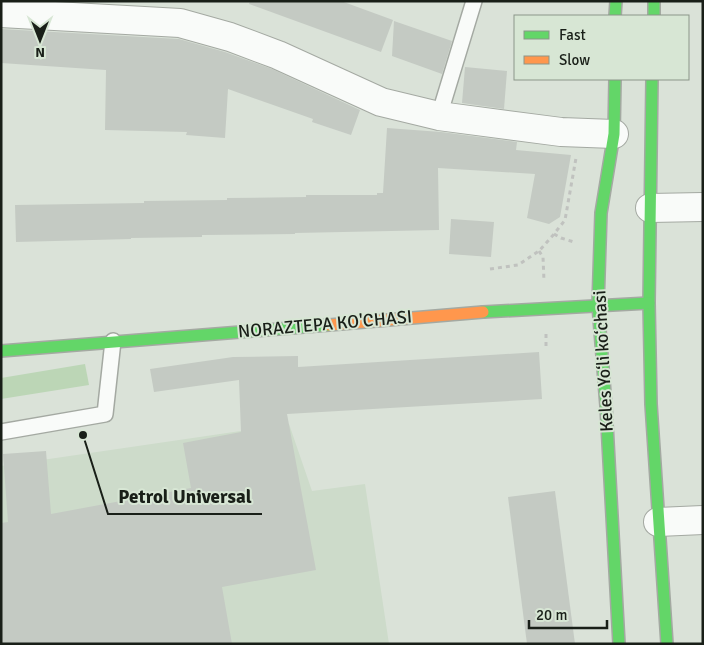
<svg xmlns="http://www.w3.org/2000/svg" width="704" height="645" font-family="Signika,sans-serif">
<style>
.built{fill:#cddbca}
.green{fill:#bcd6b6}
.building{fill:#c4cac3}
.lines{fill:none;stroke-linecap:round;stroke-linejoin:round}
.lane-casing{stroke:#a4a9a2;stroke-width:18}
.street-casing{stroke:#a4a9a2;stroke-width:30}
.fast-casing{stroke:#a4a9a2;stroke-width:14}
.slow-casing{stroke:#a4a9a2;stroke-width:14}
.path{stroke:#c0c2bf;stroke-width:3;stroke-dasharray:4 4;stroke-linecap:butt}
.lane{stroke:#f9fbf9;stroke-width:15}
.street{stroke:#f9fbf9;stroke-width:28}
.fast{stroke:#63d668;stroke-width:11}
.slow{stroke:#ff974d;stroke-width:11}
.labels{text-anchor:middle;stroke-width:4;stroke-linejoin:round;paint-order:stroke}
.street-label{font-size:18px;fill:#191f18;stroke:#d7e6d4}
.leader{fill:none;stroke:#191f18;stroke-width:2}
.callout-dot{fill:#191f18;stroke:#d7e6d4;stroke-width:2}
.callout-label{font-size:19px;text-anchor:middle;font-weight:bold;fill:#191f18;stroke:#d7e6d4;stroke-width:4;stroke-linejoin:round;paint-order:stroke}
</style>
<rect width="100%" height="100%" fill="#dae2d8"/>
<polygon class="built" points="289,424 312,491 365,484 389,644 1,644 1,466"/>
<polygon class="green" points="85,364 89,385 1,399 1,378"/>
<g class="building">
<polygon points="250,1 341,1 393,20 381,52 249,4"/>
<polygon points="394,21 452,41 442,74 392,56"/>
<polygon points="1,29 179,39 225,52 272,69 360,110 351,135 312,122 313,119 228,89 225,138 186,135 187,132 105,130 106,70 1,63"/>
<polygon points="465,67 507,71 504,109 462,103"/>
<polygon points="387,128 441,132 517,142 516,150 571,155 560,217 549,224 527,218 535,174 438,168 439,230 295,233 295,234 202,235 202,237 131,238 131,239 16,242 15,205 144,203 144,201 227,200 227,198 306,197 306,195 377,195 377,193 383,193"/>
<polygon points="451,219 494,222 491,257 449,254"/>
<polygon points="539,352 542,399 287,414 316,570 222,587 232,644 1,644 1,523 8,522 3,454 46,451 51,514 191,488 183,443 241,432 239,380 154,392 150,369 233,357 298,356 298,367"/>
<polygon points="555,491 575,644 527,644 508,497"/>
</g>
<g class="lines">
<g class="lane-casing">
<g id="lane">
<polyline points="439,116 474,1"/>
<polyline points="1,432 105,414 113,341"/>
</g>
</g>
<g class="street-casing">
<g id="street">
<polyline points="1,13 180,23 230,37 278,55 381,102 439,116 561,132 614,134"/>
<polyline points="650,208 703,207"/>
<polyline points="658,522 703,520"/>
</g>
</g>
<g class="fast-casing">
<g id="fast">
<polyline points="654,1 654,16"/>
<polyline points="615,16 616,1"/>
<polyline points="615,79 614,134 601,213 598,305 606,406 619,644"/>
<polyline points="652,79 649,303 651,404 667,644"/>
<polyline points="483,312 649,303"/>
<polyline points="1,351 329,325"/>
</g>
</g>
<g class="slow-casing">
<polyline id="slow" points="329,325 483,312"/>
</g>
<g class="path">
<polyline points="554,234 561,238 574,242"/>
<polyline points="539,251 543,257 544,281"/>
<polyline points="490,269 518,265 539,251 554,234 565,220 576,158"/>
<polyline points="546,334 546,349"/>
</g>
<use href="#lane" class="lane"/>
<use href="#street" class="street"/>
<use href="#fast" class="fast"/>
<use href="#slow" class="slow"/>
</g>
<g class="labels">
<g class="street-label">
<text transform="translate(325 324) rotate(-5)" y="6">NORAZTEPA KO'CHASI</text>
<text transform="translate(603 361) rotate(-93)" y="6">Keles Yoʻli koʻchasi</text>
</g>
</g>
<path class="leader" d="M83 435L108 514H262"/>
<circle class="callout-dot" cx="83" cy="435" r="5"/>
<g class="callout-label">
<text x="185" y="503">Petrol Universal</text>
</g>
<rect width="704" height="645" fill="none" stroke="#191f18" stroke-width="5"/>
<rect x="514" y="15" width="175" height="65" fill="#d7e6d4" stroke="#8b9689"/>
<rect x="524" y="31" width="25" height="8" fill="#63d668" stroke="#8b9689"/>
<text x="559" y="40" font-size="15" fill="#191f18">Fast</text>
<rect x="524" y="56" width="25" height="8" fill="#ff974d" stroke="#8b9689"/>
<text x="559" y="65" font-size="15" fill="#191f18">Slow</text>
<g transform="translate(40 40) rotate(180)" stroke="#d7e6d4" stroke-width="4" paint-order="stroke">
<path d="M0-4L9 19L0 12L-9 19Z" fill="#191f18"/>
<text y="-8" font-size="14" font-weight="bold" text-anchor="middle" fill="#191f18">N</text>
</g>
<path d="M529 620v8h78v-8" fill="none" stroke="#191f18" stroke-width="2.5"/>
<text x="536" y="620" font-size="15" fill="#191f18" stroke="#d7e6d4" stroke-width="4" paint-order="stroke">20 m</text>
</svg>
